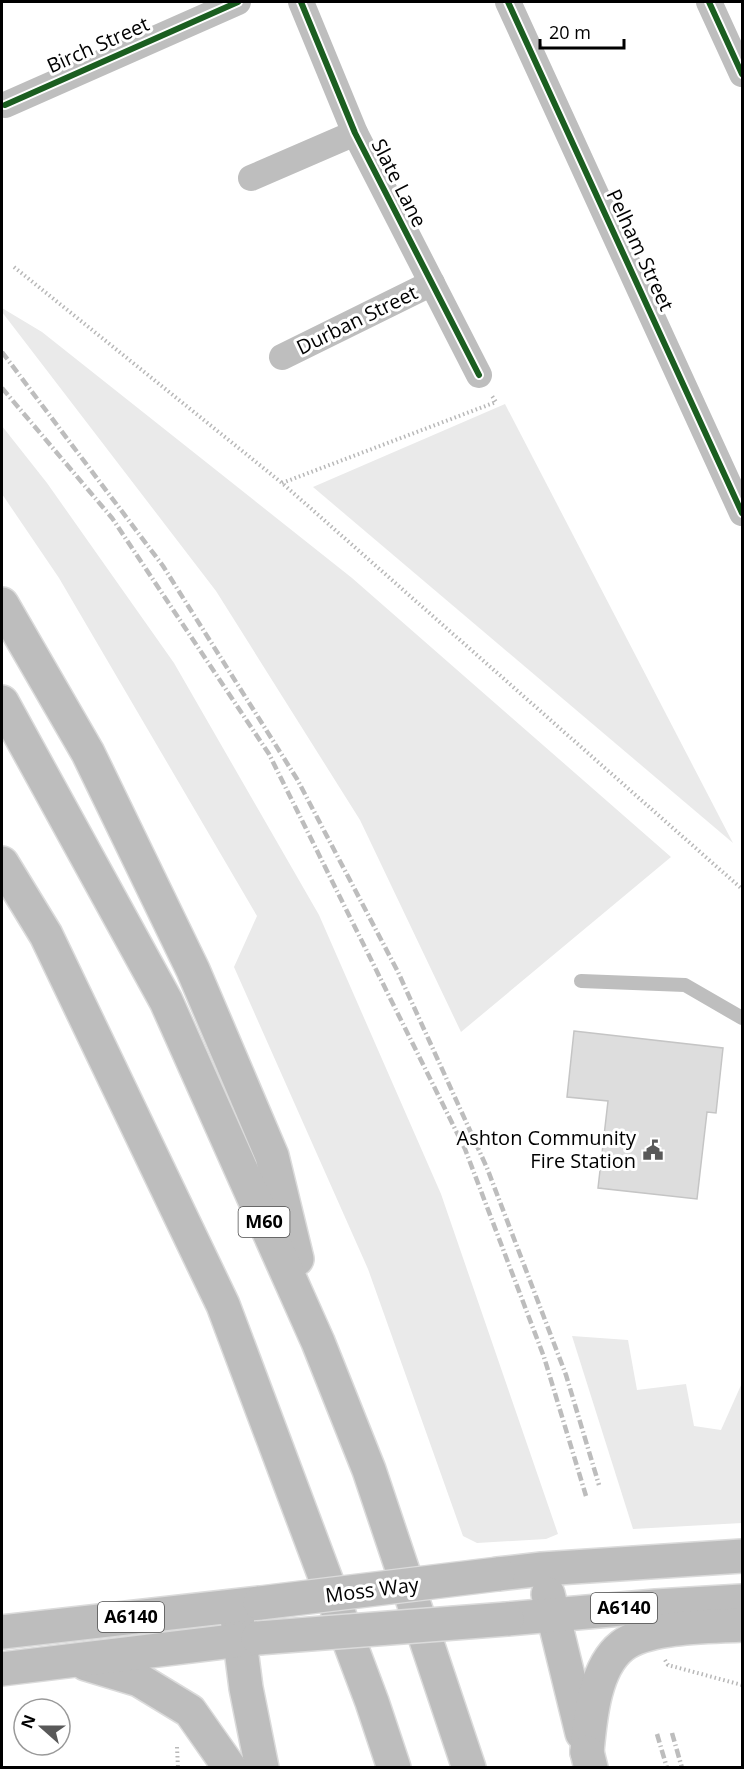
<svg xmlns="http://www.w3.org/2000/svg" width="744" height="1769" font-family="'Open Sans',sans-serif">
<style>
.green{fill:#eaeaea}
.building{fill:#ddd;stroke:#c5c5c5;stroke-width:1.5}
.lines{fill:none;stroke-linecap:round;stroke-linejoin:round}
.primary-casing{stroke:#dbdbdb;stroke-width:36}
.highway-casing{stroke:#dbdbdb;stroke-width:36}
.path{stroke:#b8b8b8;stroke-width:4;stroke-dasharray:1.5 3;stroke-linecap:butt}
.lane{stroke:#bebebe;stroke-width:14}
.street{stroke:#bebebe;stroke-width:26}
.primary{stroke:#bdbdbd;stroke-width:33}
.highway{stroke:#bdbdbd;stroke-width:33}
.rail{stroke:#bdbdbd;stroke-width:4.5;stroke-dasharray:9 3 1.5 3;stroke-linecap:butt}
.primary-bridge-casing{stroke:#dbdbdb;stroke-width:36;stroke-linecap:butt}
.primary-bridge{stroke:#bdbdbd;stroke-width:33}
.cycleway-casing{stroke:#fff;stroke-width:10}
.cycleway{stroke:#1b5e20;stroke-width:6}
.labels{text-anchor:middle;stroke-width:6;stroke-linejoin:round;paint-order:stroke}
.shield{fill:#fff;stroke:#4c4c4c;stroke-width:1.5}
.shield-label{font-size:18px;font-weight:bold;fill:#000}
.street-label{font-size:20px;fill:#000;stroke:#fff}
.poi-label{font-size:20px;fill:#000;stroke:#fff;text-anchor:end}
</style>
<rect width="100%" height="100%" fill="#fff"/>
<g class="green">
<polygon points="2,308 42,332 352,578 671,857 461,1032 360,820 216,591 2,312"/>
<polygon points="505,404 733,843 313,487"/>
<polygon points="2,426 47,483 174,663 319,915 441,1194 558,1534 546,1539 477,1543 463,1536 368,1269 234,967 257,916 59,578 2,494"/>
<polygon points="572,1336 628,1340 637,1390 686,1384 694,1426 721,1430 742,1383 742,1523 633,1529"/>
</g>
<polygon class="building" points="574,1031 723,1048 716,1113 707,1112 697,1199 598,1188 608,1101 567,1097"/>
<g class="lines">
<g class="primary-casing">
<g id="primary">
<polyline points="498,1574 542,1569 742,1556"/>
<polyline points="548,1594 582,1733"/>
<polyline points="237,1618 246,1688 262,1768"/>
<polyline points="507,1619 656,1606 742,1601"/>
<polyline points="2,1632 260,1603"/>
<polyline points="86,1664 139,1680 190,1711 230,1768"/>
<polyline points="2,1669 258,1638"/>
<path d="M587 1752C590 1720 594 1668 622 1646 647 1626 710 1627 742 1625"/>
</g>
</g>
<g class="highway-casing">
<g id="highway">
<polyline points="2,604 88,753 193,970 272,1156 297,1259"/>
<polyline points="2,702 166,1001 318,1342 369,1470 469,1768"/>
<polyline points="2,863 46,935 223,1305 372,1702 394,1768"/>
<polyline points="587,1752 591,1768"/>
</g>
</g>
<g class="path">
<polyline points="14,267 282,483 742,889"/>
<polyline points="282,483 496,402 492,396"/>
<polyline points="665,1660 668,1665 742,1685"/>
<polyline points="177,1747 178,1768"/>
</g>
<polyline class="lane" points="581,981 685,985 742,1018"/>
<g class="street">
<polyline points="301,2 355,133 479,375"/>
<polyline points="508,2 742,513"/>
<polyline points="709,2 742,74"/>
<polyline points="5,105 238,2"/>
<polyline points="251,178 355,133"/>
<polyline points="282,357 432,283"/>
</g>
<use href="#primary" class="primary"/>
<use href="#highway" class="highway"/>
<g class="rail">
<polyline points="2,352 163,566 297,779 398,972 487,1168 566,1375 599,1485"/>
<polyline points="2,388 112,518 269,754 465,1149 544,1357 586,1496"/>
<polyline points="672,1733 682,1768"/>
<polyline points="657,1734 667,1768"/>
</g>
<g class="primary-bridge-casing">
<g id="primary-bridge">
<polyline points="260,1603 498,1574"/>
<polyline points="258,1638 507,1619"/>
</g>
</g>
<use href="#primary-bridge" class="primary-bridge"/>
<g class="cycleway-casing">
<g id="cycleway">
<polyline points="301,2 355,133 479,375"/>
<polyline points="508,2 742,513"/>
<polyline points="709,2 742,74"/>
<polyline points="5,105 238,2"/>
</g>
</g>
<use href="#cycleway" class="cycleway"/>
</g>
<defs>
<g id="civic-bare" transform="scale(1.62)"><path d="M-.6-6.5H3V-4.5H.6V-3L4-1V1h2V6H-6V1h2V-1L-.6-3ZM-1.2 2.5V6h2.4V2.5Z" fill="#595959" stroke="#fff" stroke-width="2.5" paint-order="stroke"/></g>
</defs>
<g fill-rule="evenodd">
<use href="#civic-bare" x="653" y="1150"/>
</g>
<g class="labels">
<g class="shield">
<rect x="238.5" y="1207" width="51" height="30" rx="4.5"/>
<rect x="591" y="1593" width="66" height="30" rx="4.5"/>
<rect x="98" y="1602" width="66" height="30" rx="4.5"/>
</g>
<g class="shield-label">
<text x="264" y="1228">M60</text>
<text x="624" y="1614">A6140</text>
<text x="131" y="1623">A6140</text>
</g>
<g class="street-label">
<text transform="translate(98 45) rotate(-24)" y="7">Birch Street</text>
<text transform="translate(399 183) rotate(63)" y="7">Slate Lane</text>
<text transform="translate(640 250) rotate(65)" y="7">Pelham Street</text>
<text transform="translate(357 320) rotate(-26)" y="7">Durban Street</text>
<text transform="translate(372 1590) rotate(-7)" y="7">Moss Way</text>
</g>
<g class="poi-label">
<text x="636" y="1145">Ashton Community<tspan x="636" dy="23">Fire Station</tspan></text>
</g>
</g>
<rect width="744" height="1769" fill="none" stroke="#000000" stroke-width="6"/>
<g transform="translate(42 1727) rotate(291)"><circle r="28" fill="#ffffff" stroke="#999999" stroke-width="1.5"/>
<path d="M0-4.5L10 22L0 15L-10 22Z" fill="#595959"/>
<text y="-9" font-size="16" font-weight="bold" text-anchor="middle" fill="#000000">N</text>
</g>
<path d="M540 39v9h84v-9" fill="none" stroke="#000000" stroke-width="3"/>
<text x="549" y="39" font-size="18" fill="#000000" stroke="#ffffff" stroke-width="4.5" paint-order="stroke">20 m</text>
</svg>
